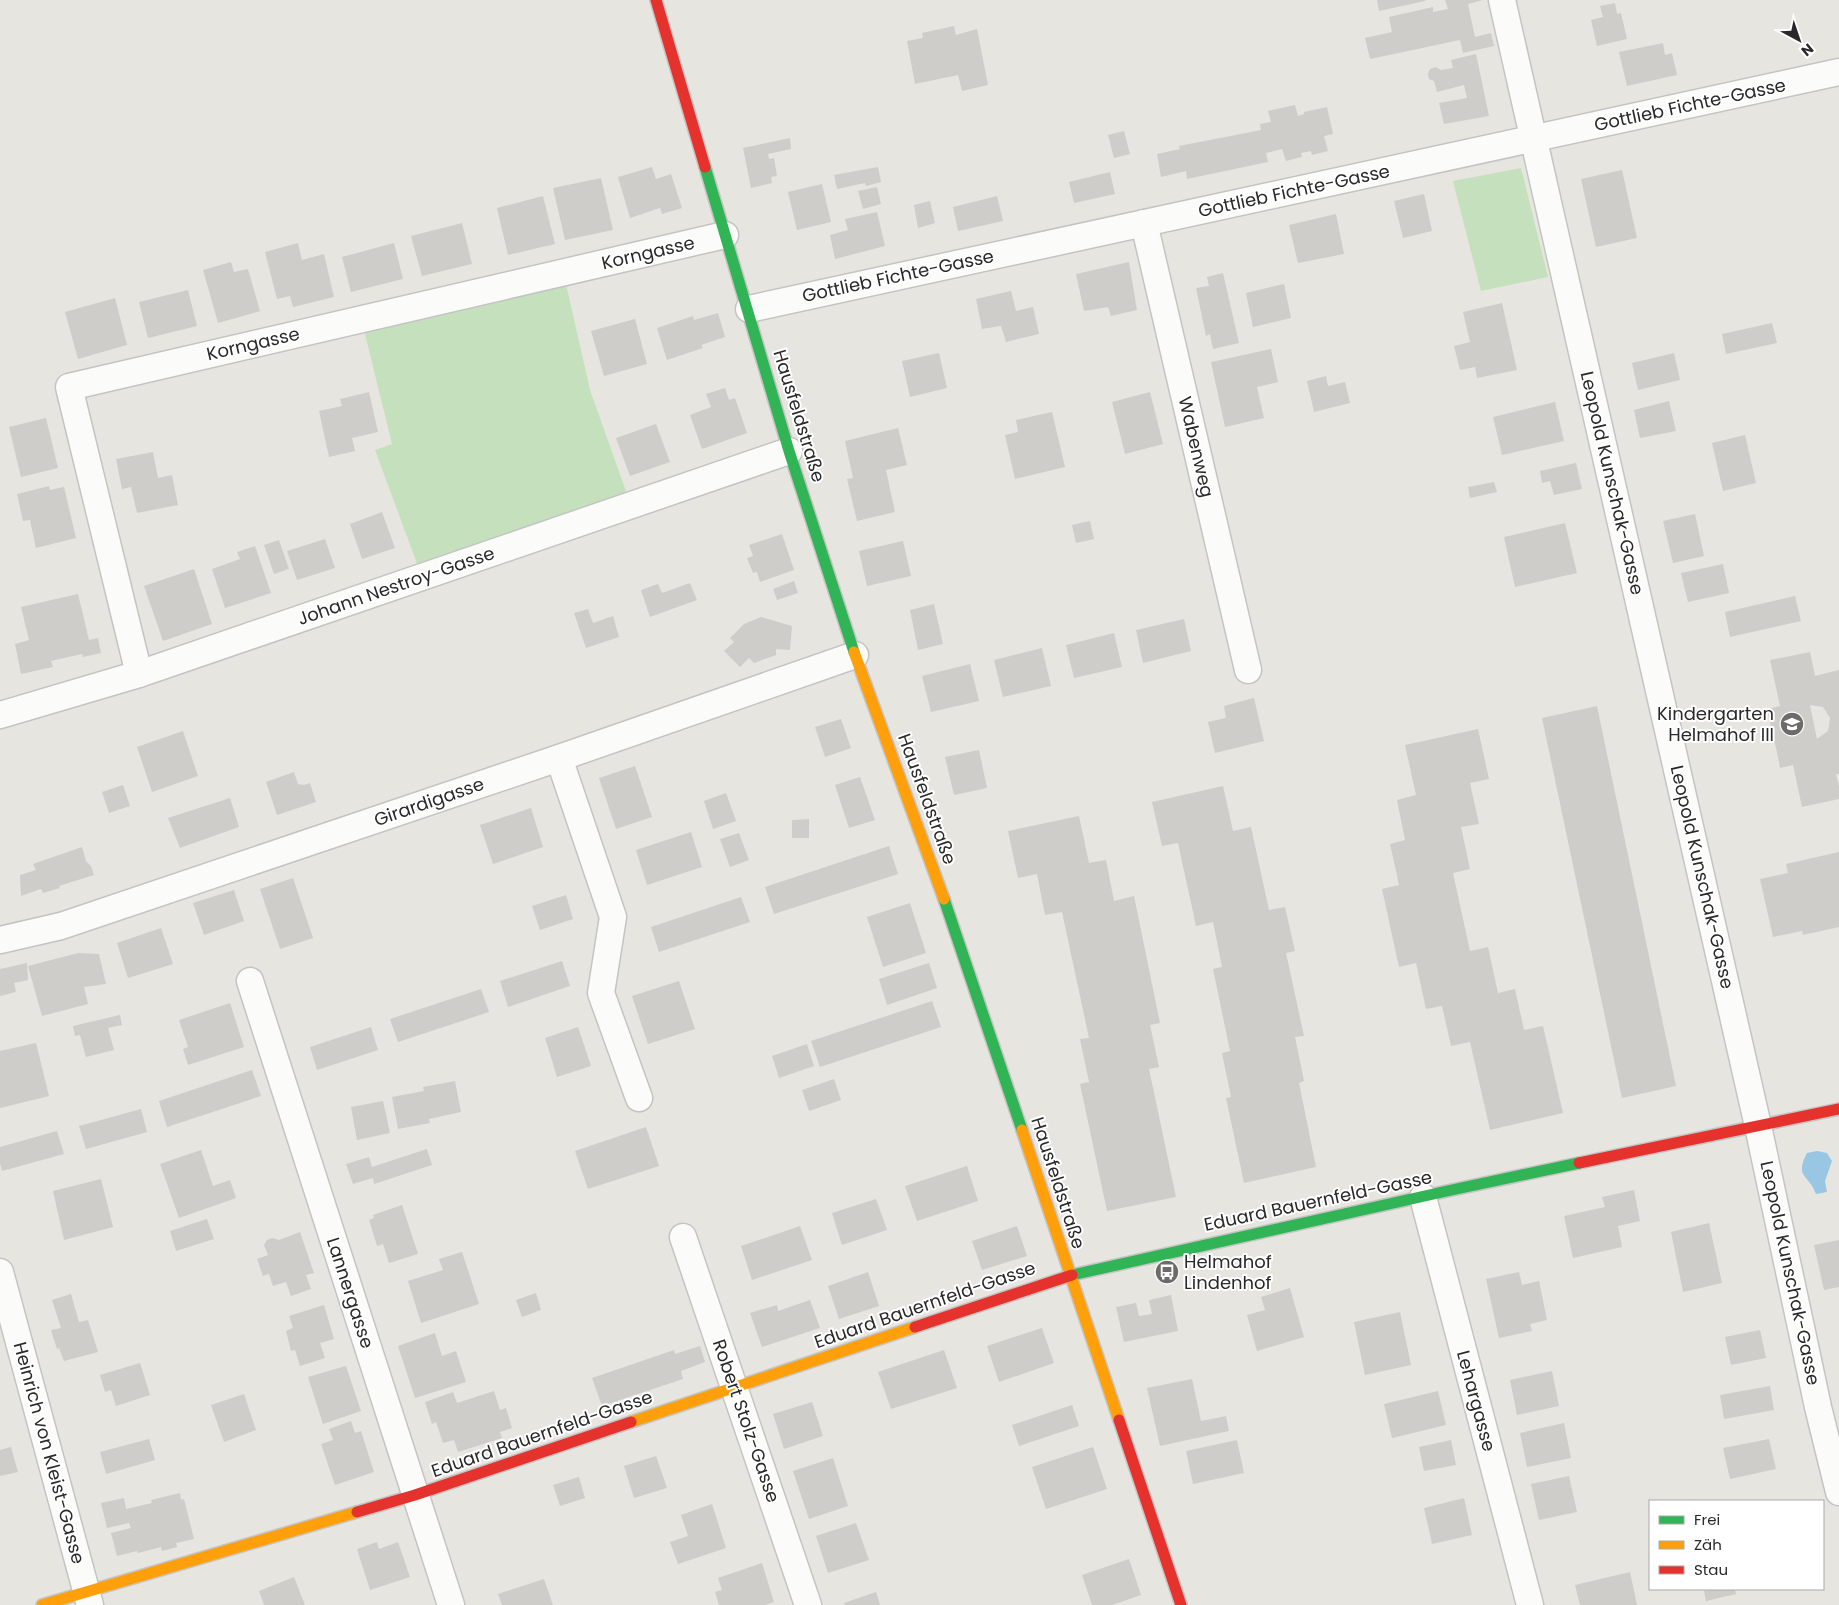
<svg xmlns="http://www.w3.org/2000/svg" width="1839" height="1605" font-family="Poppins,sans-serif">
<style>
.green{fill:#c5e0bc}
.water{fill:#99c6e3}
.building{fill:#cecdc9;fill-rule:evenodd}
.lines{fill:none;stroke-linecap:round;stroke-linejoin:round}
.street-casing{stroke:#c5c4c4;stroke-width:29}
.fast-casing{stroke:#c5c4c4;stroke-width:14}
.slow-casing{stroke:#c5c4c4;stroke-width:14}
.jam-casing{stroke:#c5c4c4;stroke-width:14}
.street{stroke:#fbfbfa;stroke-width:26}
.fast{stroke:#30b455;stroke-width:11}
.slow{stroke:#ff9f0a;stroke-width:11}
.jam{stroke:#e5322d;stroke-width:11}
.labels{text-anchor:middle;stroke-width:4;stroke-linejoin:round;paint-order:stroke}
.street-label{font-size:18px;fill:#292929;stroke:#fff}
.poi-label{font-size:18px;fill:#292929;stroke:#fff;text-anchor:end}
</style>
<rect width="100%" height="100%" fill="#e7e5e0"/>
<g class="green">
<polygon points="1521,168 1548,277 1481,291 1453,181"/>
<polygon points="566,284 590,390 628,497 419,569 375,450 392,444 364,330"/>
</g>
<path class="water" d="M1817 1151 1827 1153 1832 1161 1825 1181 1827 1192 1816 1194C1809 1174 1794 1178 1807 1153Z"/>
<g class="building">
<polygon points="1377,0 1425,0 1425,1 1379,11"/>
<polygon points="1445,0 1483,0 1468,4 1475,37 1491,33 1494,46 1463,53 1460,40 1370,59 1365,38 1392,32 1389,17 1433,7 1433,12 1448,9"/>
<polygon points="1615,3 1617,14 1621,13 1627,39 1597,46 1591,20 1603,17 1600,6"/>
<polygon points="954,26 956,35 977,29 988,85 962,91 958,75 915,84 907,41 923,38 922,33"/>
<polygon points="1663,43 1665,55 1672,53 1677,75 1627,86 1619,52"/>
<polygon points="1476,54 1489,116 1444,124 1439,103 1467,98 1464,85 1437,92 1434,81 1429,79 1428,74 1430,69 1436,67 1441,70 1453,68 1451,60"/>
<polygon points="1295,105 1298,116 1304,114 1304,112 1327,107 1333,134 1324,136 1328,151 1312,155 1311,151 1301,153 1302,157 1286,161 1282,149 1266,153 1268,162 1187,179 1186,171 1161,177 1157,154 1180,149 1179,146 1261,130 1260,124 1271,122 1268,111"/>
<polygon points="1124,131 1130,154 1114,158 1108,135"/>
<polygon points="790,138 791,149 768,154 769,159 774,158 777,176 771,177 772,183 751,188 743,148"/>
<polygon points="652,167 656,179 671,174 682,208 662,214 660,208 630,218 618,177"/>
<polygon points="878,167 881,182 866,186 865,183 837,189 834,175"/>
<polygon points="1622,170 1637,238 1596,247 1581,179"/>
<polygon points="1110,172 1115,194 1074,203 1069,182"/>
<polygon points="601,178 613,230 565,240 553,188"/>
<polygon points="822,184 831,222 797,230 788,192"/>
<polygon points="877,187 881,204 863,209 858,191"/>
<polygon points="1424,194 1432,231 1403,238 1394,201"/>
<polygon points="543,196 555,244 508,255 497,208"/>
<polygon points="997,196 1003,221 958,231 953,207"/>
<polygon points="930,201 935,223 918,228 914,205"/>
<polygon points="877,212 885,246 835,259 830,235 848,230 845,219"/>
<polygon points="1336,214 1344,254 1298,263 1289,225"/>
<polygon points="462,223 472,264 422,276 411,236"/>
<polygon points="298,243 302,260 324,254 334,297 293,307 290,296 277,299 265,252"/>
<polygon points="394,243 403,279 351,292 342,257"/>
<polygon points="231,262 234,272 248,269 260,311 218,323 203,270"/>
<polygon points="1129,262 1137,310 1111,316 1108,307 1084,311 1076,274"/>
<polygon points="1223,273 1239,343 1213,349 1210,334 1206,336 1196,288 1209,286 1207,277"/>
<polygon points="1284,284 1291,318 1253,327 1246,293"/>
<polygon points="188,290 197,326 148,338 139,302"/>
<polygon points="1011,291 1016,311 1033,307 1039,334 1006,342 1001,326 982,329 976,299"/>
<polygon points="115,298 127,345 78,359 65,312"/>
<polygon points="1502,303 1517,370 1477,378 1475,367 1460,370 1454,346 1470,342 1463,312"/>
<polygon points="718,313 725,337 701,345 703,348 667,360 657,328 693,316 694,320"/>
<polygon points="635,319 647,364 604,376 591,331"/>
<polygon points="1772,323 1777,343 1726,354 1722,334"/>
<polygon points="1271,349 1278,382 1257,387 1264,418 1225,427 1211,362"/>
<polygon points="939,353 947,388 910,397 902,361"/>
<polygon points="1674,353 1680,380 1638,390 1632,363"/>
<polygon points="1326,376 1328,386 1345,382 1350,403 1314,412 1307,381"/>
<polygon points="725,388 729,400 735,398 747,433 702,449 690,415 711,407 706,394"/>
<polygon points="369,392 378,432 352,438 355,451 329,457 319,411 342,406 340,399"/>
<polygon points="1150,392 1163,444 1125,454 1112,402"/>
<polygon points="1669,401 1676,431 1640,438 1634,410"/>
<polygon points="1555,402 1564,441 1502,455 1493,417"/>
<polygon points="1052,412 1065,467 1015,479 1005,435 1018,432 1016,420"/>
<polygon points="46,418 58,468 21,477 9,427"/>
<polygon points="656,424 670,462 630,476 616,438"/>
<polygon points="898,428 907,465 886,470 895,512 857,521 847,479 853,478 845,441"/>
<polygon points="1745,435 1756,483 1723,491 1712,443"/>
<polygon points="153,452 158,478 172,475 178,505 137,513 131,487 122,489 116,459"/>
<polygon points="1576,463 1582,489 1554,495 1550,481 1542,483 1540,471"/>
<polygon points="1494,482 1497,492 1470,498 1468,487"/>
<polygon points="49,486 50,490 64,487 76,538 36,548 30,520 23,521 17,494"/>
<polygon points="382,512 395,548 362,559 350,524"/>
<polygon points="1695,514 1704,556 1673,563 1663,521"/>
<polygon points="1090,521 1094,539 1076,543 1072,525"/>
<polygon points="1565,523 1577,573 1515,587 1504,537"/>
<polygon points="782,534 794,570 760,582 757,572 753,573 747,558 753,556 749,545"/>
<polygon points="325,539 335,568 297,580 287,551"/>
<polygon points="279,540 289,569 274,574 264,545"/>
<polygon points="903,541 911,576 867,586 859,551"/>
<polygon points="255,546 271,593 225,608 212,569 240,559 237,552"/>
<polygon points="1723,564 1729,593 1688,602 1681,573"/>
<polygon points="194,569 212,624 163,641 144,586"/>
<polygon points="794,581 798,593 777,600 773,589"/>
<polygon points="690,583 697,600 650,617 641,590 658,584 662,593"/>
<polygon points="78,594 89,640 98,638 101,653 83,657 82,654 51,661 53,667 21,674 15,644 29,640 21,607"/>
<polygon points="1795,596 1801,621 1730,637 1725,612"/>
<polygon points="934,604 943,644 918,650 910,610"/>
<polygon points="588,609 593,623 613,616 619,637 586,648 574,613"/>
<polygon points="761,617 792,626 790,650 776,649 776,655 754,663 749,658 740,667 724,651 734,642 730,638 744,624"/>
<polygon points="1184,619 1191,651 1143,663 1136,630"/>
<polygon points="1114,633 1122,667 1074,678 1066,645"/>
<polygon points="1042,648 1051,686 1003,697 994,660"/>
<path d="M1810 652 1815 676 1839 670V774H1836L1839 786V799L1802 807 1793 765 1780 768 1778 757 1767 709 1780 706 1770 660ZM1810 705 1823 707 1830 718 1828 731 1817 739Z"/>
<polygon points="970,664 979,701 931,712 922,676"/>
<polygon points="1254,698 1264,741 1215,753 1208,722 1226,718 1224,706"/>
<polygon points="1597,706 1676,1086 1622,1098 1542,718"/>
<polygon points="841,719 851,748 825,757 815,727"/>
<polygon points="1478,729 1489,779 1470,783 1479,824 1461,827 1470,869 1453,873 1470,951 1488,947 1498,993 1515,989 1524,1030 1543,1026 1563,1113 1490,1130 1470,1042 1451,1046 1442,1006 1426,1009 1416,963 1399,967 1382,889 1399,885 1390,844 1405,840 1397,800 1416,795 1405,745"/>
<polygon points="183,731 198,776 152,792 137,747"/>
<polygon points="979,750 987,788 954,795 945,757"/>
<polygon points="635,766 652,817 616,829 599,778"/>
<polygon points="294,772 298,784 304,785 310,783 316,802 277,815 266,782"/>
<polygon points="860,777 875,820 849,828 835,785"/>
<polygon points="123,785 130,806 109,813 102,792"/>
<polygon points="1223,786 1233,831 1251,827 1269,910 1285,907 1295,951 1286,953 1304,1036 1295,1037 1304,1081 1299,1083 1316,1167 1244,1183 1226,1098 1231,1097 1222,1053 1230,1051 1213,969 1222,967 1213,922 1196,926 1178,843 1162,846 1152,802"/>
<polygon points="726,793 736,821 713,829 704,801"/>
<polygon points="230,798 239,827 180,848 168,818"/>
<polygon points="531,808 543,847 493,864 480,825"/>
<polygon points="1079,816 1089,863 1106,860 1114,901 1134,896 1160,1023 1150,1025 1159,1067 1149,1069 1176,1197 1107,1211 1080,1084 1089,1082 1080,1039 1089,1038 1062,912 1045,915 1037,874 1018,878 1008,831"/>
<polygon points="809,819 809,838 792,838 792,820"/>
<polygon points="691,832 702,867 647,885 636,850"/>
<polygon points="739,833 749,860 730,867 720,839"/>
<polygon points="889,846 898,874 774,914 765,887"/>
<polygon points="82,847 86,861 91,866 94,875 59,886 60,888 43,893 41,889 21,896 20,875 36,870 33,864"/>
<polygon points="1839,852 1839,927 1803,935 1802,931 1773,937 1760,879 1788,873 1786,864"/>
<polygon points="293,878 313,938 280,949 260,889"/>
<polygon points="234,890 244,921 204,935 193,903"/>
<polygon points="566,895 573,919 540,930 532,906"/>
<polygon points="741,897 750,922 659,952 651,927"/>
<polygon points="910,903 926,953 883,967 867,917"/>
<polygon points="161,928 173,964 128,978 117,943"/>
<polygon points="78,953 99,954 106,984 84,987 88,1004 42,1016 28,966"/>
<polygon points="562,961 570,986 508,1007 500,981"/>
<polygon points="27,963 28,980 14,983 16,992 0,996 0,969"/>
<polygon points="929,963 937,988 887,1005 879,979"/>
<polygon points="679,981 695,1029 648,1044 632,996"/>
<polygon points="481,989 489,1012 398,1042 390,1019"/>
<polygon points="932,1001 941,1027 820,1067 811,1041"/>
<polygon points="230,1003 244,1047 188,1065 183,1049 188,1047 179,1020"/>
<polygon points="120,1015 122,1025 108,1028 114,1050 86,1057 80,1035 75,1036 73,1026"/>
<polygon points="371,1027 378,1050 317,1070 310,1047"/>
<polygon points="578,1027 591,1066 557,1077 545,1038"/>
<polygon points="36,1043 49,1096 0,1108 0,1051"/>
<polygon points="807,1044 814,1066 779,1078 772,1056"/>
<polygon points="252,1070 261,1096 167,1127 159,1101"/>
<polygon points="834,1079 841,1100 809,1111 802,1090"/>
<polygon points="455,1081 461,1112 429,1119 430,1123 398,1129 392,1097 424,1091 423,1087"/>
<polygon points="383,1101 390,1133 357,1140 351,1107"/>
<polygon points="141,1109 147,1132 86,1149 79,1126"/>
<polygon points="646,1127 659,1166 588,1189 575,1151"/>
<polygon points="57,1131 64,1154 2,1171 0,1163 0,1147"/>
<polygon points="427,1149 432,1165 374,1184 373,1178 353,1184 346,1164 369,1157 372,1167"/>
<polygon points="201,1150 213,1186 230,1180 236,1198 179,1218 160,1164"/>
<polygon points="967,1166 978,1201 917,1221 905,1186"/>
<polygon points="101,1179 113,1227 64,1240 53,1191"/>
<polygon points="1634,1190 1640,1221 1618,1226 1622,1247 1573,1258 1564,1216 1605,1207 1602,1197"/>
<polygon points="876,1199 887,1230 842,1245 832,1213"/>
<polygon points="402,1205 418,1254 389,1263 383,1244 377,1246 369,1220 374,1218 373,1215"/>
<polygon points="207,1219 214,1239 176,1251 170,1231"/>
<polygon points="1709,1223 1722,1283 1683,1292 1671,1232"/>
<polygon points="800,1226 812,1260 752,1280 741,1246"/>
<polygon points="1017,1226 1027,1256 982,1270 972,1241"/>
<polygon points="300,1232 314,1273 306,1275 311,1289 291,1296 286,1282 273,1286 269,1274 263,1276 257,1259 268,1255 264,1245 267,1240 272,1238 279,1240"/>
<polygon points="1839,1240 1839,1287 1824,1290 1814,1245"/>
<polygon points="462,1252 479,1304 421,1323 408,1281 443,1270 439,1259"/>
<polygon points="868,1272 879,1306 839,1319 828,1286"/>
<polygon points="1519,1272 1522,1285 1539,1281 1547,1320 1530,1324 1532,1331 1499,1338 1486,1279"/>
<polygon points="1290,1288 1304,1337 1257,1351 1247,1315 1265,1310 1261,1297"/>
<polygon points="536,1293 541,1310 522,1317 516,1300"/>
<polygon points="71,1294 79,1322 88,1320 98,1352 64,1361 59,1348 57,1349 51,1330 61,1328 52,1300"/>
<polygon points="1171,1295 1178,1331 1124,1342 1116,1307 1136,1303 1139,1316 1152,1314 1149,1300"/>
<polygon points="810,1300 820,1328 762,1347 750,1313 777,1305 778,1311"/>
<polygon points="324,1305 334,1339 320,1343 325,1358 300,1366 295,1350 291,1351 286,1331 293,1328 289,1316"/>
<polygon points="1400,1312 1411,1365 1365,1375 1354,1322"/>
<polygon points="1042,1328 1054,1363 999,1382 987,1346"/>
<polygon points="1760,1330 1766,1358 1731,1365 1725,1337"/>
<polygon points="435,1333 442,1356 456,1351 466,1382 415,1398 398,1346"/>
<polygon points="700,1346 705,1362 681,1371 683,1379 602,1406 592,1378 674,1350 675,1354"/>
<polygon points="944,1350 957,1388 891,1409 878,1372"/>
<polygon points="140,1363 150,1395 116,1406 111,1390 105,1392 100,1375"/>
<polygon points="346,1366 361,1411 323,1424 308,1377"/>
<polygon points="1552,1371 1559,1406 1517,1415 1510,1380"/>
<polygon points="1192,1379 1201,1421 1226,1416 1229,1431 1160,1446 1147,1388"/>
<polygon points="1770,1386 1774,1410 1724,1419 1720,1395"/>
<polygon points="494,1391 500,1410 506,1408 512,1428 500,1432 502,1438 458,1452 454,1440 443,1443 436,1422 432,1424 425,1402 453,1392 457,1403"/>
<polygon points="1438,1391 1446,1425 1392,1438 1384,1404"/>
<polygon points="244,1394 256,1430 224,1442 211,1405"/>
<polygon points="812,1402 823,1436 784,1449 773,1414"/>
<polygon points="1072,1405 1079,1426 1019,1446 1012,1425"/>
<polygon points="351,1421 355,1433 361,1431 374,1472 335,1485 321,1444 333,1440 329,1429"/>
<polygon points="1564,1423 1571,1458 1527,1467 1520,1433"/>
<polygon points="149,1439 155,1460 106,1474 100,1452"/>
<polygon points="1769,1439 1776,1469 1730,1479 1723,1448"/>
<polygon points="1237,1440 1244,1473 1193,1484 1186,1451"/>
<polygon points="1451,1440 1456,1465 1424,1471 1419,1447"/>
<polygon points="11,1447 18,1472 0,1476 0,1450"/>
<polygon points="1093,1447 1107,1489 1046,1509 1032,1467"/>
<polygon points="656,1456 667,1488 634,1498 624,1466"/>
<polygon points="833,1458 848,1506 809,1519 793,1471"/>
<polygon points="1569,1476 1577,1512 1539,1520 1531,1484"/>
<polygon points="579,1477 585,1498 560,1506 553,1485"/>
<polygon points="180,1493 181,1500 184,1499 194,1539 176,1543 177,1547 162,1551 161,1547 138,1553 137,1551 117,1556 111,1533 131,1528 129,1523 107,1528 101,1503 124,1498 126,1509 152,1503 151,1500"/>
<polygon points="1464,1498 1472,1535 1432,1544 1424,1508"/>
<polygon points="712,1504 726,1548 678,1564 670,1542 688,1536 681,1515"/>
<polygon points="856,1523 869,1560 828,1573 816,1536"/>
<polygon points="377,1542 379,1549 398,1542 410,1577 370,1590 357,1549"/>
<polygon points="1129,1559 1141,1595 1112,1605 1092,1605 1082,1575"/>
<polygon points="762,1563 774,1602 765,1605 719,1605 715,1592 722,1590 718,1578"/>
<polygon points="1630,1572 1637,1605 1580,1605 1575,1585"/>
<polygon points="294,1577 305,1605 264,1605 259,1591"/>
<polygon points="544,1579 553,1605 502,1605 498,1594"/>
<polygon points="1713,1589 1735,1589 1736,1594 1706,1601 1704,1591"/>
<polygon points="876,1592 880,1605 845,1605 844,1603"/>
</g>
<g class="lines">
<g class="street-casing">
<g id="street">
<polyline points="1502,0 1758,1126 1818,1407 1839,1492"/>
<polyline points="1144,223 1248,670"/>
<polyline points="749,309 1839,72"/>
<polyline points="139,674 69,387 725,235"/>
<polyline points="0,715 139,674 789,451"/>
<polyline points="559,758 613,917 601,993 639,1098"/>
<polyline points="0,940 61,926 559,758 855,655"/>
<polyline points="250,981 451,1605"/>
<polyline points="1423,1197 1530,1605"/>
<polyline points="683,1237 808,1605"/>
<polyline points="0,1272 90,1605"/>
</g>
</g>
<g class="fast-casing">
<g id="fast">
<polyline points="705,167 789,451 854,652"/>
<polyline points="944,899 1022,1130"/>
<polyline points="1072,1275 1447,1191 1579,1163"/>
</g>
</g>
<g class="slow-casing">
<g id="slow">
<polyline points="854,652 944,899"/>
<polyline points="1022,1130 1119,1420"/>
<polyline points="631,1422 915,1327"/>
<polyline points="42,1605 357,1512"/>
</g>
</g>
<g class="jam-casing">
<g id="jam">
<polyline points="656,0 705,167"/>
<polyline points="1579,1163 1839,1109"/>
<polyline points="915,1327 1072,1275"/>
<polyline points="1119,1420 1181,1605"/>
<polyline points="357,1512 415,1495 631,1422"/>
</g>
</g>
<use href="#street" class="street"/>
<use href="#fast" class="fast"/>
<use href="#slow" class="slow"/>
<use href="#jam" class="jam"/>
</g>
<defs>
<g id="school-disc" transform="scale(1.25)"><circle r="9.5" fill="#6c6b69" stroke="#fff"/><path d="M0-5L7-2L0 1L-7-2ZM-4 1L0 2.5L4 1V4Q0 6-4 4Z" fill="#fff"/></g>
<g id="bus-disc" transform="scale(1.25)"><circle r="9.5" fill="#6c6b69" stroke="#fff"/><path d="M-5-6H5V4H4V6H2V4H-2V6H-4V4H-5ZM-3.5-4V0h7V-4ZM-3.5 1.2v1.5H-2V1.2ZM2 1.2v1.5H3.5V1.2Z" fill="#fff"/></g>
</defs>
<g fill-rule="evenodd">
<use href="#school-disc" x="1792" y="724"/>
<use href="#bus-disc" x="1167" y="1272"/>
</g>
<g class="labels">
<g class="street-label">
<text transform="translate(1690 105) rotate(-12)" y="6">Gottlieb Fichte-Gasse</text>
<text transform="translate(1294 191) rotate(-12)" y="6">Gottlieb Fichte-Gasse</text>
<text transform="translate(648 253) rotate(-13)" y="6">Korngasse</text>
<text transform="translate(898 276) rotate(-12)" y="6">Gottlieb Fichte-Gasse</text>
<text transform="translate(253 344) rotate(-13)" y="6">Korngasse</text>
<text transform="translate(799 416) rotate(73)" y="6">Hausfeldstraße</text>
<text transform="translate(1196 447) rotate(77)" y="6">Wabenweg</text>
<text transform="translate(1612 483) rotate(77)" y="6">Leopold Kunschak-Gasse</text>
<text transform="translate(396 586) rotate(-19)" y="6">Johann Nestroy-Gasse</text>
<text transform="translate(927 799) rotate(70)" y="6">Hausfeldstraße</text>
<text transform="translate(429 802) rotate(-19)" y="6">Girardigasse</text>
<text transform="translate(1702 877) rotate(77)" y="6">Leopold Kunschak-Gasse</text>
<text transform="translate(1058 1183) rotate(72)" y="6">Hausfeldstraße</text>
<text transform="translate(1318 1201) rotate(-12)" y="6">Eduard Bauernfeld-Gasse</text>
<text transform="translate(1790 1273) rotate(78)" y="6">Leopold Kunschak-Gasse</text>
<text transform="translate(350 1293) rotate(72)" y="6">Lannergasse</text>
<text transform="translate(925 1305) rotate(-19)" y="6">Eduard Bauernfeld-Gasse</text>
<text transform="translate(1476 1401) rotate(75)" y="6">Lehargasse</text>
<text transform="translate(746 1421) rotate(71)" y="6">Robert Stolz-Gasse</text>
<text transform="translate(542 1434) rotate(-19)" y="6">Eduard Bauernfeld-Gasse</text>
<text transform="translate(49 1453) rotate(75)" y="6">Heinrich von Kleist-Gasse</text>
</g>
<g class="poi-label">
<text x="1774" y="720">Kindergarten<tspan x="1774" dy="21">Helmahof III</tspan></text>
<text x="1184" y="1268" text-anchor="start">Helmahof<tspan x="1184" dy="21">Lindenhof</tspan></text>
</g>
</g>
<rect x="1649" y="1500" width="175" height="90" fill="#ffffff" stroke="#a9a9a9"/>
<rect x="1659" y="1516" width="25" height="8" fill="#30b455" stroke="#a9a9a9"/>
<text x="1694" y="1525" font-size="15" fill="#292929">Frei</text>
<rect x="1659" y="1541" width="25" height="8" fill="#ff9f0a" stroke="#a9a9a9"/>
<text x="1694" y="1550" font-size="15" fill="#292929">Zäh</text>
<rect x="1659" y="1566" width="25" height="8" fill="#e5322d" stroke="#a9a9a9"/>
<text x="1694" y="1575" font-size="15" fill="#292929">Stau</text>
<g transform="translate(1799 40) rotate(140)" stroke="#ffffff" stroke-width="4" paint-order="stroke">
<path d="M0-4L9 19L0 12L-9 19Z" fill="#292929"/>
<text y="-8" font-size="14" font-weight="bold" text-anchor="middle" fill="#292929">N</text>
</g>
</svg>
